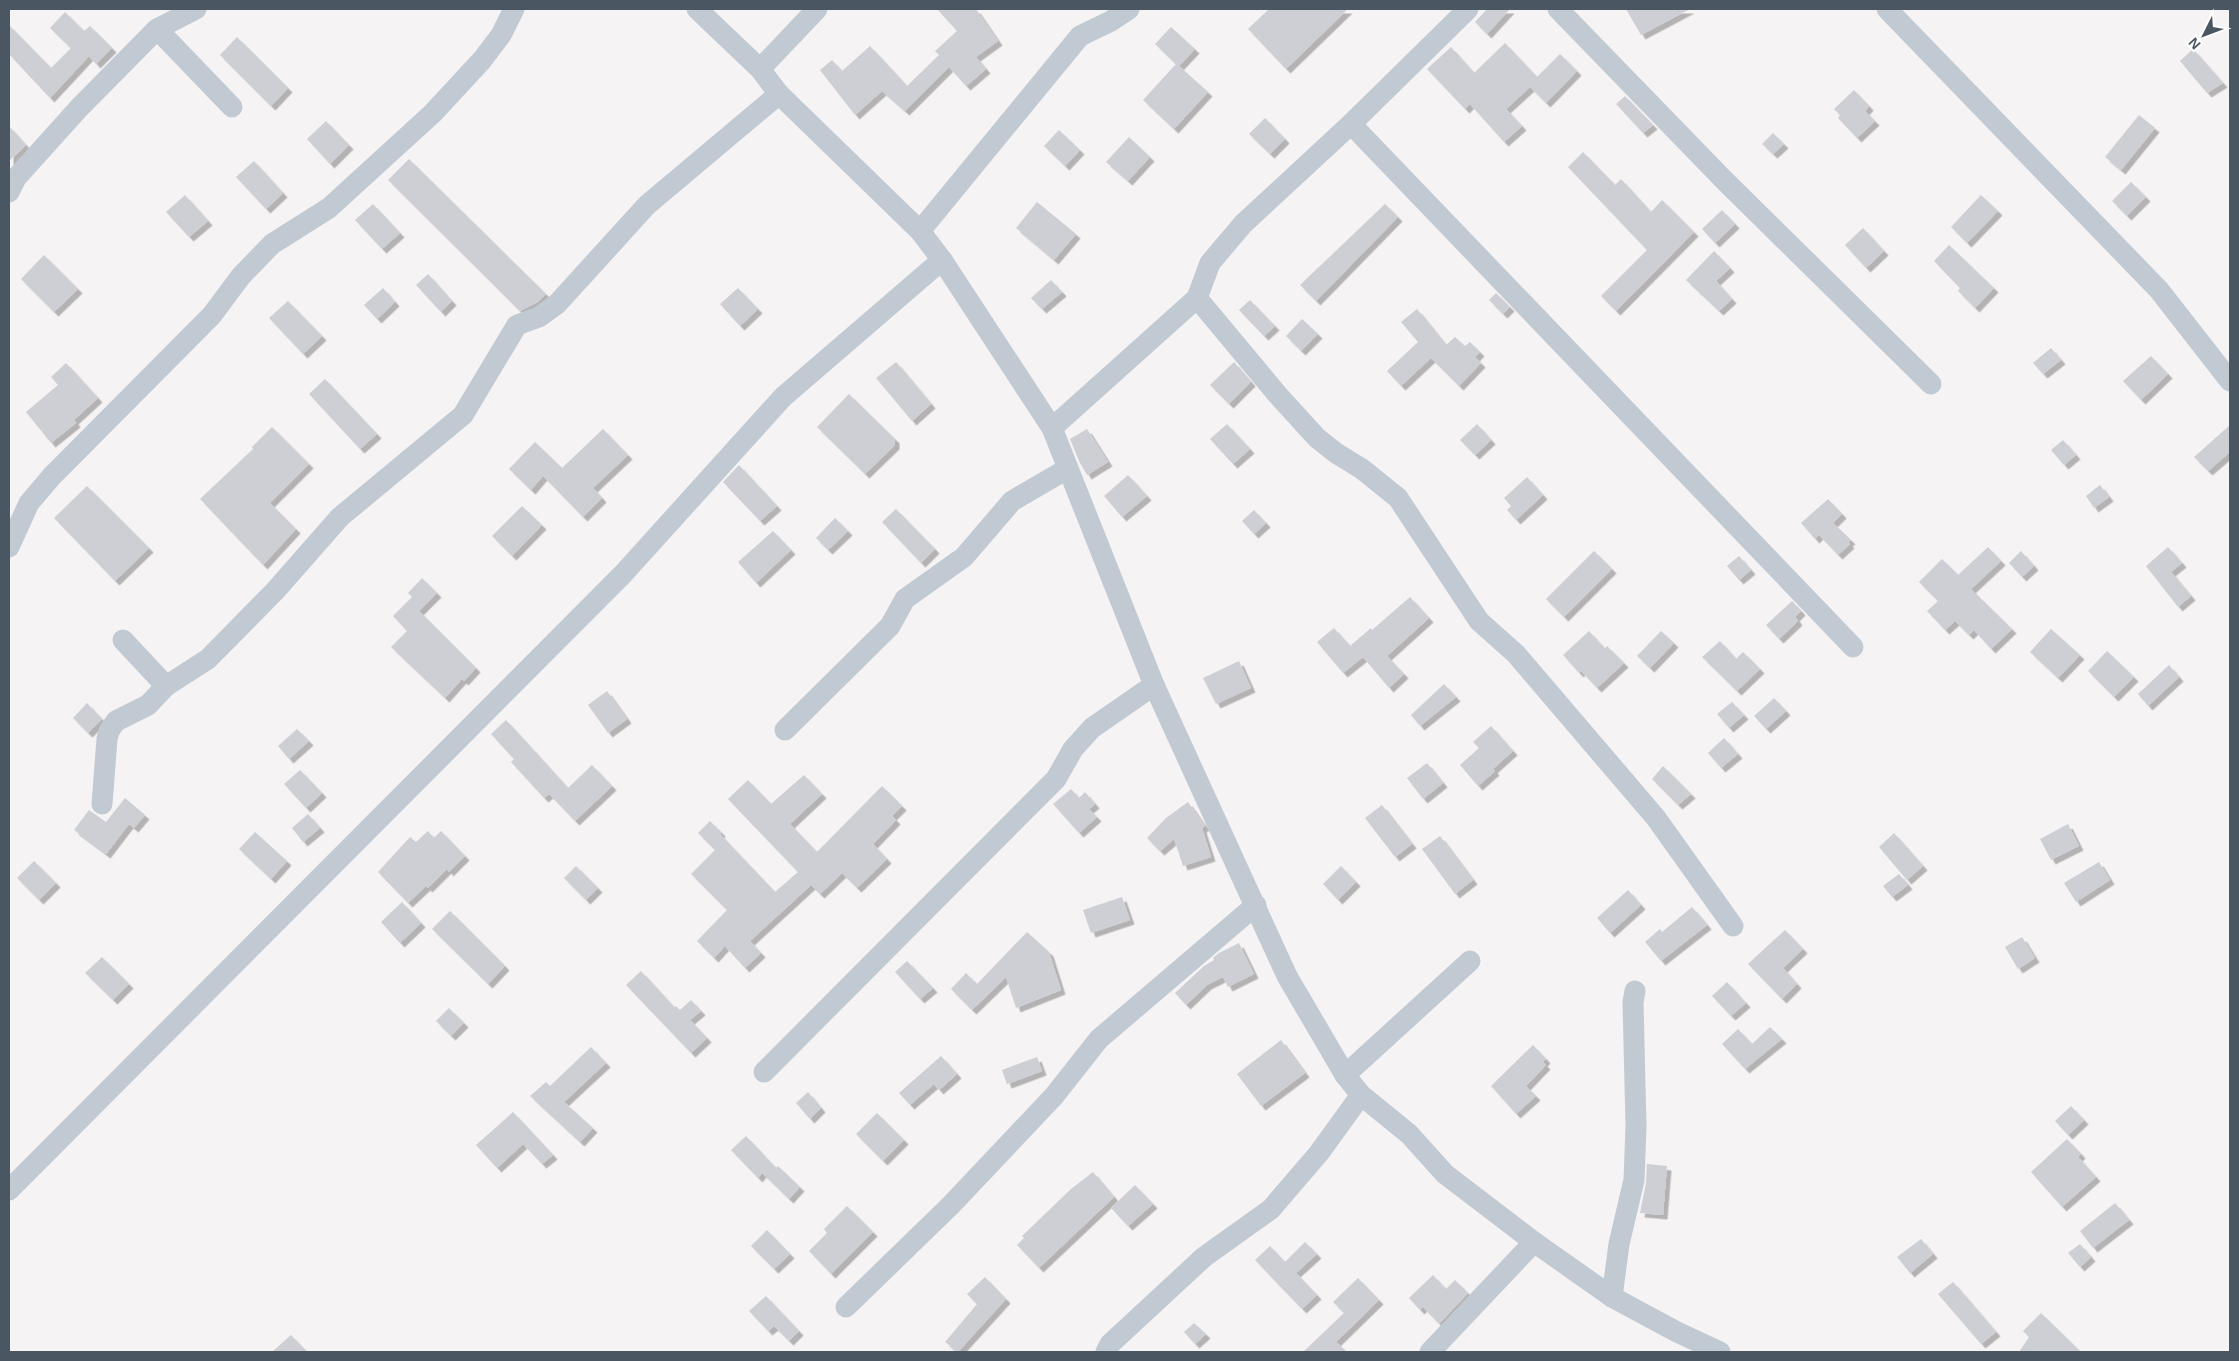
<svg xmlns="http://www.w3.org/2000/svg" width="2239" height="1361" font-family="Arial,sans-serif">
<style>
.building{fill:#cdcfd5;filter:url(#shadow)}
.lines{fill:none;stroke-linecap:round;stroke-linejoin:round}
.street{stroke:#c1cad2;stroke-width:21}
</style>
<defs>
<filter id="shadow"><feDropShadow dx="4.5" dy="4.5" stdDeviation="0" flood-color="#0004"/></filter>
</defs>
<rect width="100%" height="100%" fill="#f5f3f3"/>
<g class="building">
<polygon points="937,9 976,9 998,41 976,57 986,69 966,86 949,67 905,111 882,91 855,115 820,70 832,60 842,71 870,46 907,86 939,55 935,51 957,31"/>
<polygon points="1269,9 1348,9 1286,69 1248,29"/>
<polygon points="1487,9 1510,9 1487,34 1475,22"/>
<polygon points="1626,9 1690,9 1641,35"/>
<polygon points="65,12 84,31 90,26 112,48 96,64 89,56 50,98 9,54 9,25 51,68 71,48 50,28"/>
<polygon points="1171,27 1195,49 1179,66 1208,92 1174,129 1143,100 1176,64 1155,44"/>
<polygon points="237,37 288,88 271,106 220,55"/>
<polygon points="1505,43 1537,77 1560,54 1577,71 1546,103 1530,87 1506,109 1522,126 1504,142 1470,104 1465,109 1427,69 1451,47 1474,73"/>
<polygon points="2193,49 2223,83 2207,93 2180,61"/>
<polygon points="1854,90 1869,106 1865,111 1875,121 1857,138 1838,118 1840,115 1834,109"/>
<polygon points="1625,96 1653,125 1643,133 1616,104"/>
<polygon points="2139,115 2155,128 2121,170 2105,157"/>
<polygon points="1265,118 1285,139 1270,154 1249,134"/>
<polygon points="326,121 349,145 330,164 307,139"/>
<polygon points="9,126 26,145 9,161"/>
<polygon points="1059,130 1080,150 1065,166 1044,146"/>
<polygon points="1773,133 1784,144 1773,154 1762,144"/>
<polygon points="1129,137 1150,157 1128,181 1106,162"/>
<polygon points="1583,152 1615,185 1621,179 1651,212 1662,200 1694,232 1616,311 1601,296 1647,250 1568,167"/>
<polygon points="409,159 546,294 538,302 520,311 388,180"/>
<polygon points="254,161 283,193 266,209 236,177"/>
<polygon points="2131,182 2146,197 2127,216 2112,201"/>
<polygon points="185,195 208,221 189,237 166,212"/>
<polygon points="1981,195 1998,211 1967,243 1951,227"/>
<polygon points="1037,202 1076,234 1054,260 1016,228"/>
<polygon points="373,204 400,233 382,249 355,220"/>
<polygon points="1385,204 1398,217 1316,301 1300,285"/>
<polygon points="1722,210 1735,224 1715,243 1702,229"/>
<polygon points="1863,228 1884,251 1866,268 1845,245"/>
<polygon points="1949,245 1994,288 1975,308 1958,291 1960,288 1934,261"/>
<polygon points="1714,251 1730,268 1716,281 1732,299 1719,311 1686,280"/>
<polygon points="44,255 78,289 54,312 21,279"/>
<polygon points="428,274 452,301 441,312 416,285"/>
<polygon points="1051,280 1062,292 1042,309 1031,298"/>
<polygon points="383,288 395,302 377,319 364,305"/>
<polygon points="738,288 758,309 740,326 720,304"/>
<polygon points="1496,293 1510,307 1503,314 1489,300"/>
<polygon points="1250,300 1275,326 1264,336 1239,310"/>
<polygon points="288,301 322,336 303,354 269,318"/>
<polygon points="1417,309 1446,345 1455,337 1465,346 1470,342 1480,352 1475,357 1481,363 1459,386 1431,358 1401,386 1387,371 1418,342 1401,322"/>
<polygon points="1302,319 1318,334 1301,351 1286,336"/>
<polygon points="2051,348 2061,360 2043,374 2033,363"/>
<polygon points="2151,356 2168,374 2141,400 2123,381"/>
<polygon points="896,362 931,404 912,421 876,378"/>
<polygon points="1234,362 1251,382 1229,404 1210,385"/>
<polygon points="66,363 98,398 74,420 76,423 51,443 26,412 58,385 51,377"/>
<polygon points="325,379 377,434 360,449 309,394"/>
<polygon points="849,394 895,439 895,445 865,474 817,427"/>
<polygon points="1227,424 1250,449 1233,464 1210,439"/>
<polygon points="1477,424 1491,440 1475,455 1460,440"/>
<polygon points="2230,425 2230,452 2208,471 2194,457"/>
<polygon points="272,427 309,464 270,503 296,529 263,565 200,499 253,449 252,447"/>
<polygon points="603,429 628,455 593,488 602,498 583,517 543,476 531,490 509,469 535,442 562,468"/>
<polygon points="1087,429 1108,462 1087,475 1079,461 1070,439"/>
<polygon points="2063,440 2076,455 2064,465 2051,450"/>
<polygon points="739,465 777,506 760,521 723,482"/>
<polygon points="1128,475 1147,496 1122,517 1104,496"/>
<polygon points="1527,477 1543,495 1516,520 1507,510 1511,506 1504,498"/>
<polygon points="2100,485 2109,497 2094,508 2086,496"/>
<polygon points="87,486 149,548 115,581 54,518"/>
<polygon points="1828,499 1842,514 1833,523 1851,540 1848,542 1850,544 1838,555 1819,535 1815,539 1801,523"/>
<polygon points="522,506 542,525 512,556 492,536"/>
<polygon points="896,509 935,549 921,563 882,522"/>
<polygon points="1254,510 1266,523 1254,534 1242,521"/>
<polygon points="835,518 848,531 828,550 816,538"/>
<polygon points="773,531 791,550 756,583 738,562"/>
<polygon points="1988,547 2001,561 1971,589 2012,629 1991,649 1974,630 1969,635 1955,621 1945,630 1927,611 1938,601 1919,582 1942,559 1958,575"/>
<polygon points="2168,547 2182,563 2171,572 2191,596 2178,607 2146,566"/>
<polygon points="1594,551 1612,569 1564,617 1546,599"/>
<polygon points="2021,551 2034,566 2022,577 2009,563"/>
<polygon points="1739,556 1751,570 1739,580 1727,566"/>
<polygon points="422,578 437,593 419,611 476,668 464,681 462,679 445,698 391,647 407,631 393,616 412,597 408,593"/>
<polygon points="1410,597 1429,618 1387,656 1404,674 1389,688 1363,657 1343,673 1317,642 1334,628 1350,646 1371,628 1372,630"/>
<polygon points="1792,601 1801,611 1795,617 1798,621 1779,639 1766,625"/>
<polygon points="2051,629 2080,655 2058,678 2030,652"/>
<polygon points="1589,631 1605,649 1607,646 1624,663 1597,688 1581,671 1579,673 1563,655"/>
<polygon points="1661,631 1674,643 1650,668 1637,656"/>
<polygon points="1720,641 1736,659 1743,652 1760,669 1737,691 1702,657"/>
<polygon points="2107,651 2134,677 2114,697 2088,671"/>
<polygon points="1239,661 1251,688 1216,704 1203,678"/>
<polygon points="2169,665 2179,677 2148,706 2138,694"/>
<polygon points="1444,684 1456,697 1420,726 1411,715"/>
<polygon points="607,691 627,719 608,733 588,705"/>
<polygon points="1774,698 1786,711 1766,729 1754,716"/>
<polygon points="1732,702 1744,715 1729,728 1717,714"/>
<polygon points="87,703 102,719 88,733 73,718"/>
<polygon points="506,720 568,788 592,765 612,786 575,821 549,794 544,798 511,762 514,759 491,734"/>
<polygon points="1491,726 1513,751 1493,769 1495,771 1478,786 1460,765 1479,748 1473,742"/>
<polygon points="297,729 309,741 289,759 278,746"/>
<polygon points="1724,738 1738,754 1721,768 1708,753"/>
<polygon points="1427,763 1443,783 1423,799 1407,778"/>
<polygon points="1663,766 1691,794 1678,805 1652,779"/>
<polygon points="300,770 322,793 306,808 284,784"/>
<polygon points="804,775 822,794 790,824 817,852 882,786 902,806 892,816 896,820 873,844 887,859 857,888 842,873 820,894 811,885 750,941 761,953 745,968 725,946 714,958 697,941 727,910 691,874 715,850 698,833 710,821 721,832 720,834 775,892 798,872 728,799 748,780 771,804"/>
<polygon points="1071,789 1079,798 1085,792 1095,804 1089,809 1097,817 1079,833 1053,804"/>
<polygon points="125,798 145,815 134,828 129,824 106,854 74,830 89,810 106,822"/>
<polygon points="1188,802 1205,826 1202,828 1211,857 1183,866 1174,839 1160,851 1147,838 1166,818"/>
<polygon points="1382,805 1412,844 1395,857 1365,818"/>
<polygon points="308,814 320,828 303,842 292,828"/>
<polygon points="2068,824 2079,846 2051,860 2040,839"/>
<polygon points="428,831 434,838 441,831 465,856 449,872 447,869 428,888 426,886 408,903 378,872 410,837 416,842"/>
<polygon points="255,832 287,861 271,879 239,849"/>
<polygon points="1894,833 1923,866 1907,880 1879,847"/>
<polygon points="1440,836 1473,880 1455,894 1422,849"/>
<polygon points="34,861 56,883 39,900 17,878"/>
<polygon points="2099,862 2110,880 2076,902 2064,883"/>
<polygon points="576,866 598,888 586,900 564,878"/>
<polygon points="1341,866 1356,882 1338,900 1323,884"/>
<polygon points="1899,874 1908,885 1892,897 1883,886"/>
<polygon points="1628,890 1641,905 1610,933 1597,918"/>
<polygon points="1122,897 1130,920 1091,933 1083,910"/>
<polygon points="402,902 421,923 400,943 381,922"/>
<polygon points="1692,907 1707,925 1661,961 1645,942 1660,929 1662,932"/>
<polygon points="450,911 505,966 488,984 432,929"/>
<polygon points="1785,930 1803,949 1783,968 1797,984 1782,999 1748,964"/>
<polygon points="1027,932 1049,952 1061,990 1016,1008 1006,977 972,1010 951,989 966,973 977,984"/>
<polygon points="2022,937 2035,958 2018,969 2005,947"/>
<polygon points="1239,943 1254,974 1228,987 1223,977 1207,985 1186,1005 1175,993 1204,966 1214,960 1213,958 1219,953"/>
<polygon points="102,957 129,984 113,1000 85,973"/>
<polygon points="907,961 933,988 920,999 895,972"/>
<polygon points="641,971 675,1008 676,1006 680,1010 691,1000 701,1011 690,1020 707,1038 691,1053 626,985"/>
<polygon points="1727,982 1746,1003 1731,1016 1712,996"/>
<polygon points="449,1008 464,1023 451,1036 436,1021"/>
<polygon points="1770,1027 1782,1039 1745,1069 1722,1044 1738,1029 1752,1044"/>
<polygon points="1281,1040 1305,1073 1261,1106 1237,1074"/>
<polygon points="1533,1045 1546,1059 1543,1062 1546,1065 1526,1086 1536,1096 1516,1114 1491,1086"/>
<polygon points="591,1047 606,1063 564,1102 593,1128 580,1142 530,1096 546,1082 550,1086"/>
<polygon points="941,1056 957,1074 939,1090 934,1084 910,1105 899,1093"/>
<polygon points="1037,1057 1042,1071 1007,1084 1002,1070"/>
<polygon points="808,1092 821,1108 810,1119 796,1103"/>
<polygon points="2071,1106 2084,1120 2068,1135 2055,1121"/>
<polygon points="513,1112 553,1155 542,1164 523,1144 497,1168 476,1145"/>
<polygon points="877,1113 904,1140 883,1161 856,1134"/>
<polygon points="746,1136 776,1168 778,1166 800,1187 789,1199 762,1173 758,1178 731,1150"/>
<polygon points="2067,1139 2081,1154 2078,1157 2096,1177 2062,1207 2031,1172"/>
<polygon points="1647,1164 1667,1166 1663,1215 1640,1213 1646,1183"/>
<polygon points="1093,1172 1114,1197 1039,1268 1017,1245 1024,1238 1022,1236 1071,1189"/>
<polygon points="1135,1185 1153,1204 1128,1226 1111,1208"/>
<polygon points="2115,1203 2129,1220 2093,1248 2080,1231"/>
<polygon points="847,1206 873,1232 831,1274 809,1251 827,1233 824,1229"/>
<polygon points="767,1230 790,1254 774,1269 751,1246"/>
<polygon points="1921,1239 1933,1254 1910,1273 1897,1257"/>
<polygon points="1305,1242 1317,1254 1296,1273 1317,1295 1302,1309 1255,1260 1270,1246 1285,1262"/>
<polygon points="2080,1244 2091,1257 2080,1267 2068,1253"/>
<polygon points="1433,1275 1446,1289 1455,1280 1468,1293 1439,1324 1423,1307 1420,1310 1409,1298"/>
<polygon points="985,1277 1006,1299 958,1352 945,1342 977,1304 967,1294"/>
<polygon points="1358,1278 1379,1300 1336,1342 1347,1352 1303,1352 1344,1313 1333,1302"/>
<polygon points="1953,1282 1996,1332 1981,1344 1938,1294"/>
<polygon points="766,1296 799,1331 789,1341 774,1326 768,1331 749,1311"/>
<polygon points="2041,1313 2081,1352 2019,1352 2029,1337 2023,1331"/>
<polygon points="1194,1323 1206,1334 1195,1344 1184,1332"/>
<polygon points="291,1335 307,1352 272,1352"/>
</g>
<g class="lines">
<g class="street">
<polyline points="697,9 760,69 779,94 920,231 942,260 1052,428 1154,685 1287,976 1345,1075 1361,1095 1409,1134 1445,1174 1534,1242 1612,1297 1677,1332 1720,1352"/>
<polyline points="1558,9 1724,180 1931,384"/>
<polyline points="1887,9 2159,290 2230,381"/>
<polyline points="157,29 232,107"/>
<polyline points="760,69 817,9"/>
<polyline points="1351,124 1853,647"/>
<polyline points="9,192 16,178 79,108 157,29 196,9"/>
<polyline points="920,231 1080,36 1111,21 1129,9"/>
<polyline points="1197,298 1277,394 1317,438 1336,453 1362,469 1398,498 1479,621 1516,654 1656,818 1733,926"/>
<polyline points="1052,428 1197,298 1210,263 1243,224 1351,124 1468,9"/>
<polyline points="9,547 29,503 52,476 212,315 241,276 272,244 329,208 433,113 482,60 501,35 514,9"/>
<polyline points="123,640 166,686"/>
<polyline points="785,730 890,626 905,599 964,557 1012,501 1067,469"/>
<polyline points="102,804 107,739 109,731 116,721 148,705 166,686 208,659 275,591 340,517 463,415 517,325 539,317 557,304 647,205 779,94"/>
<polyline points="764,1072 1056,779 1073,749 1092,728 1154,685"/>
<polyline points="1345,1075 1470,961"/>
<polyline points="9,1190 623,574 783,397 942,260"/>
<polyline points="1612,1297 1619,1244 1634,1180 1636,1126 1633,1002 1635,991"/>
<polyline points="846,1307 951,1205 1054,1096 1099,1039 1256,905"/>
<polyline points="1106,1352 1110,1344 1204,1257 1271,1209 1319,1153 1361,1095"/>
<polyline points="1430,1352 1534,1242"/>
</g>
</g>
<rect width="2239" height="1361" fill="none" stroke="#4a5661" stroke-width="20"/>
<g transform="translate(2204 35) rotate(228)" stroke="#ffffff" stroke-width="4" paint-order="stroke">
<path d="M0-4L9 19L0 12L-9 19Z" fill="#4a5661"/>
<text y="-8" font-size="14" font-weight="bold" text-anchor="middle" fill="#4a5661">N</text>
</g>
</svg>
